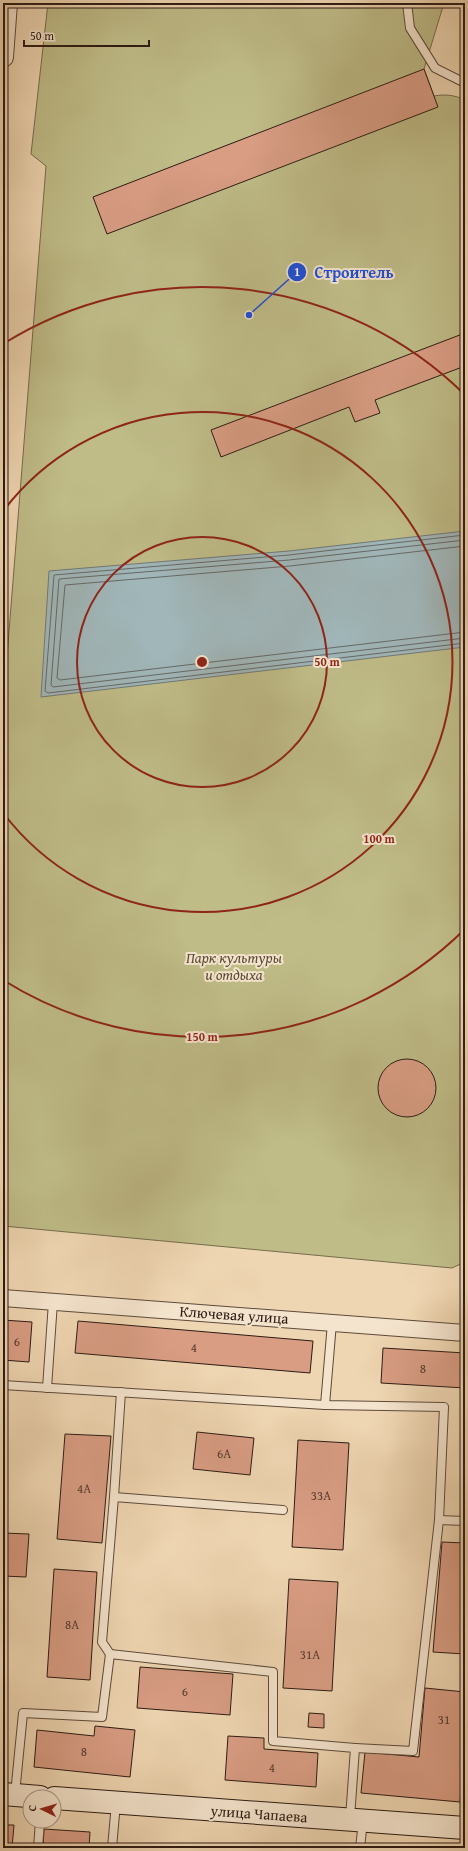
<svg xmlns="http://www.w3.org/2000/svg" width="468" height="1851" font-family="'Gentium Book Plus',serif">
<style>
.green{fill:#bfbc88;stroke:#766c4e}
.water{fill:#a0b6b9;stroke:#727877}
.lines{fill:none;stroke-linecap:round;stroke-linejoin:round}
.shore{stroke:#666866;stroke-width:1}
.building{fill:#d99d84;stroke:#2d1b14}
.service-casing{stroke:#5e4a3c;stroke-width:10}
.minor-casing{stroke:#5e4a3c;stroke-width:18}
.tertiary-casing{stroke:#5e4a3c;stroke-width:22}
.secondary-casing{stroke:#2d1b14;stroke-width:24}
.service{stroke:#f5e4cd;stroke-width:8}
.minor{stroke:#f5e4cd;stroke-width:16}
.tertiary{stroke:#f5e4cd;stroke-width:20}
.secondary{stroke:#f5e4cd;stroke-width:22}
.ring{fill:none;stroke:#8f2418;stroke-width:2}
.labels{text-anchor:middle;stroke-width:4;stroke-linejoin:round;paint-order:stroke}
.number-label{font-size:13px;fill:#583c30}
.park-label{font-size:15px;font-style:italic;fill:#594b37;stroke:#f5e4cd}
.street-label{font-size:15px;fill:#2d1b14;stroke:#f5e4cd}
.centre{fill:#8f2418;stroke:#f5e4cd;stroke-width:2}
.ring-label{font-size:12px;text-anchor:middle;font-weight:bold;fill:#8f2418;stroke:#f5e4cd;stroke-width:4;stroke-linejoin:round;paint-order:stroke}
.leader{fill:none;stroke:#1d4ed8;stroke-width:1.5}
.callout-dot{fill:#1d4ed8;stroke:#f5e4cd;stroke-width:1.5}
.mark-label{font-size:12px;text-anchor:middle;font-weight:bold;fill:#fff}
.callout-label{font-size:16px;text-anchor:middle;font-weight:bold;fill:#1d4ed8;stroke:#f5e4cd;stroke-width:4;stroke-linejoin:round;paint-order:stroke}
</style>
<rect width="100%" height="100%" fill="#efd6b2"/>
<filter id="stains"><feTurbulence type="fractalNoise" baseFrequency=".005" numOctaves="4"/><feColorMatrix values="0 0 0 0 .2 0 0 0 0 .09 0 0 0 0 .02 0 0 0 .5 -.17"/></filter>
<radialGradient id="worn" r=".72"><stop offset=".6" stop-color="#630" stop-opacity="0"/><stop offset="1" stop-color="#630" stop-opacity=".3"/></radialGradient>
<path class="green" d="M48 3H444L424 69 434 96C445 94 455 95 465 100V1262L452 1268 3 1226V707L46 166 31 154Z"/>
<polygon class="water" points="465,531 465,647 41,697 49,571 289,551"/>
<g class="lines">
<g class="shore">
<polyline points="465,535 289,555 54,575 45,691 48,693 465,643"/>
<polyline points="465,540 289,560 59,579 51,685 53,687 465,638"/>
<polyline points="465,546 290,566 65,585 57,678 60,680 465,632"/>
</g>
</g>
<g class="building">
<polygon points="424,69 438,107 107,234 93,197"/>
<polygon points="465,333 465,366 375,400 380,413 355,422 349,407 221,457 211,430"/>
<circle cx="407" cy="1088" r="29"/>
<polygon points="3,1320 32,1322 29,1362 3,1360"/>
<polygon points="78,1321 313,1341 310,1373 75,1353"/>
<polygon points="383,1348 465,1353 465,1388 381,1383"/>
<polygon points="464,1417 465,1417 465,1508 461,1508"/>
<polygon points="197,1432 254,1438 250,1475 193,1469"/>
<polygon points="65,1434 111,1436 102,1543 57,1539"/>
<polygon points="298,1440 349,1443 343,1550 292,1547"/>
<polygon points="3,1533 29,1534 26,1577 3,1576"/>
<polygon points="442,1542 465,1543 465,1654 433,1652"/>
<polygon points="54,1569 97,1572 90,1680 47,1677"/>
<polygon points="289,1579 338,1582 332,1691 283,1688"/>
<polygon points="140,1667 233,1674 230,1715 137,1708"/>
<polygon points="425,1688 465,1692 465,1746 460,1802 361,1793 365,1752 419,1757"/>
<polygon points="309,1713 324,1714 324,1728 308,1727"/>
<polygon points="95,1726 135,1730 130,1777 34,1767 37,1730 94,1736"/>
<polygon points="228,1736 264,1738 264,1749 318,1753 316,1787 225,1780"/>
<polygon points="3,1825 14,1825 12,1848 3,1848"/>
<polygon points="44,1829 90,1832 89,1848 43,1848"/>
</g>
<g class="lines">
<g class="service-casing">
<g id="service">
<polyline points="407,3 410,28 435,68 465,83"/>
<polyline points="3,1385 325,1405 444,1407 439,1520 413,1751 355,1748"/>
<polyline points="47,1388 53,1302"/>
<polyline points="325,1405 332,1323"/>
<polyline points="114,1497 121,1392"/>
<polyline points="439,1520 465,1521"/>
<polyline points="110,1654 102,1642 114,1497 283,1510"/>
<polyline points="15,1794 23,1713 102,1717 110,1654 273,1672 273,1741 355,1748 350,1818"/>
<polyline points="38,1848 40,1821"/>
<polyline points="112,1848 116,1803"/>
<polyline points="360,1848 363,1821"/>
</g>
</g>
<g class="minor-casing">
<polyline id="minor" points="3,1298 465,1333"/>
</g>
<g class="tertiary-casing">
<polyline id="tertiary" points="3,57 7,3"/>
</g>
<g class="secondary-casing">
<g id="secondary">
<polyline points="3,1794 40,1797"/>
<polyline points="54,1798 465,1828"/>
</g>
</g>
<use href="#service" class="service"/>
<use href="#minor" class="minor"/>
<use href="#tertiary" class="tertiary"/>
<use href="#secondary" class="secondary"/>
</g>
<g class="ring">
<circle cx="202" cy="662" r="125"/>
<path d="M4 510A250 250 0 1 1 4 814"/>
<path d="M465 929A375 375 0 0 1 3 980M3 344A375 375 0 0 1 465 395"/>
</g>
<g class="labels">
<g class="number-label">
<text x="17" y="1346">6</text>
<text x="194" y="1352">4</text>
<text x="423" y="1373">8</text>
<text x="224" y="1458">6А</text>
<text x="84" y="1493">4А</text>
<text x="321" y="1500">33А</text>
<text x="72" y="1629">8А</text>
<text x="310" y="1659">31А</text>
<text x="185" y="1696">6</text>
<text x="444" y="1724">31</text>
<text x="84" y="1756">8</text>
<text x="272" y="1772">4</text>
</g>
<g class="park-label">
<text x="234" y="963">Парк культуры<tspan x="234" dy="17">и отдыха</tspan></text>
</g>
<g class="street-label">
<text transform="translate(234 1315) rotate(4)" y="5">Ключевая улица</text>
<text transform="translate(259 1814) rotate(4)" y="5">улица Чапаева</text>
</g>
</g>
<circle cx="202" cy="662" r="6" class="centre"/>
<g class="ring-label">
<text x="327" y="666">50 m</text>
<text x="379" y="843">100 m</text>
<text x="202" y="1041">150 m</text>
</g>
<path class="leader" d="M249 315L297 272"/>
<g class="callout-dot">
<circle cx="249" cy="315" r="4"/>
<circle cx="297" cy="272" r="10"/>
</g>
<g class="mark-label">
<text x="297" y="276">1</text>
</g>
<g class="callout-label">
<text x="354" y="278">Строитель</text>
</g>
<rect width="468" height="1851" fill="none" stroke="#efd6b2" stroke-width="16"/>
<rect x="4" y="4" width="460" height="1843" fill="none" stroke="#2d1b14" stroke-width="2"/>
<rect x="8" y="8" width="452" height="1835" fill="none" stroke="#2d1b14"/>
<g transform="translate(42 1809) rotate(275)"><circle r="19" fill="#f5e4cd" stroke="#a59483"/>
<path d="M0-3L7 15L0 10L-7 15Z" fill="#8f2418"/>
<text y="-6" font-size="11" font-weight="bold" text-anchor="middle" fill="#2d1b14">С</text>
</g>
<path d="M24 40v6h125v-6" fill="none" stroke="#2d1b14" stroke-width="2"/>
<text x="30" y="40" font-size="12" fill="#2d1b14" stroke="#f5e4cd" stroke-width="3" paint-order="stroke">50 m</text>
<rect width="100%" height="100%" filter="url(#stains)"/>
<rect width="100%" height="100%" fill="url(#worn)"/>
</svg>
